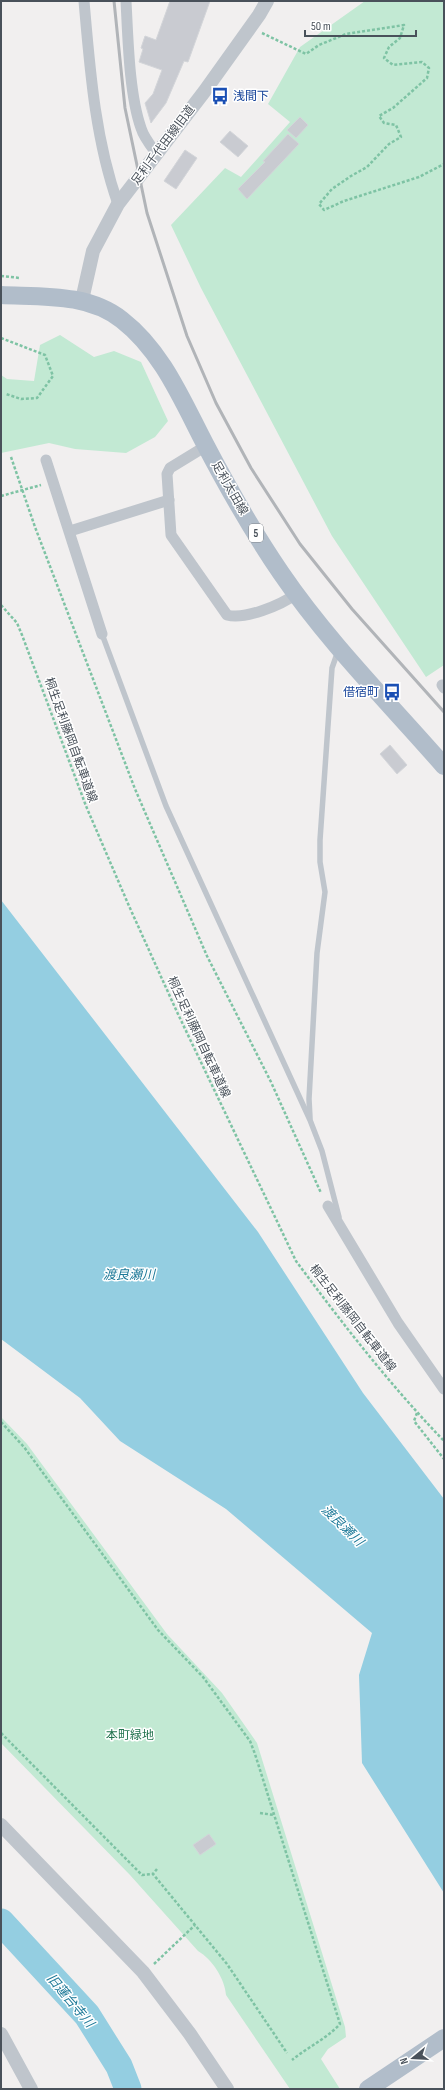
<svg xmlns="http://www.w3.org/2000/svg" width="445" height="2090" font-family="'Sofia Sans Condensed','Noto Sans JP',sans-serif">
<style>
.green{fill:#c2e9d3}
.water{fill:#94cee1}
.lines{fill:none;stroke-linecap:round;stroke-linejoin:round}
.river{stroke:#94cee1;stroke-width:27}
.building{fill:#c9cbd1;stroke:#d3d5d9}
.path{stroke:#7ec3a4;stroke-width:2.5;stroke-dasharray:3 2;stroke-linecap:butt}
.service{stroke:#bfc5cc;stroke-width:5.5}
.minor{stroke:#bfc5cc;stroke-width:11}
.tertiary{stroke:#bfc5cc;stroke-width:14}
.primary{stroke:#b1bdca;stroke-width:18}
.rail{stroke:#b1b4b8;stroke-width:3}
.labels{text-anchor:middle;stroke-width:3;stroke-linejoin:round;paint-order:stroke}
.shield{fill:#fff;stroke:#80858c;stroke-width:1}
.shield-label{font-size:11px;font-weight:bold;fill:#49515a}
.transit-label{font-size:12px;fill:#164399;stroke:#fff;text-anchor:start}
.street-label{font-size:12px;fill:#49515a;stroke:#fff}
.park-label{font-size:12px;fill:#22734e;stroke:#fff}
.water-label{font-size:13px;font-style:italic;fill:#1d7998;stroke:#fff}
</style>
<rect width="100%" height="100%" fill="#f1efef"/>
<g class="green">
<polygon points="365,1 444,1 444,665 426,677 332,536 201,288 171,225 225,168 241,177 290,122 268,104 300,47"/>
<polygon points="60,335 94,357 114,351 141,362 168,421 155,437 126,453 75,449 49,443 1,453 1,375 7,379 34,381 40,345"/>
<path d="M1 1417 27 1444 167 1634 222 1693 257 1743 345 2027 346 2037 328 2049 321 2059 340 2089H290L226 1995C225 1979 212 1959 198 1951L130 1875 1 1743Z"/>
</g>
<polygon class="water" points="1,900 258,1232 363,1393 444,1499 444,1893 362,1763 359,1675 372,1633 226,1509 120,1441 80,1398 1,1339"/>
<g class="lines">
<polyline class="river" points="1,1922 87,2015 119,2066 128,2089"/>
</g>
<g class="building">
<polygon points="170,1 210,1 188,62 184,61 166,103 151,123 145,103 153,94 162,70 139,62 143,49 141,48 145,36 156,40"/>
<polygon points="300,117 308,125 296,138 287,130"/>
<polygon points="230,131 248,146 238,157 220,142"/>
<polygon points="288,134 299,144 247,199 238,189 265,162 263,161"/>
<polygon points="185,150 197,158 176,189 164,181"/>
<polygon points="390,745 407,765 397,774 380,754"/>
<polygon points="209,1834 216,1844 200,1855 193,1845"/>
</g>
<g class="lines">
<g class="path">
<polyline points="262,33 306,54 319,45 346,34 404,25 400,38 389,47 384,58 393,65 422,62 429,68 427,78 393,108 379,116 384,123 396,125 401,137 389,144 367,167 351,176 332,189 319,204 324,210 344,201 419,177 444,164"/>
<polyline points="1,276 20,278"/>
<polyline points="1,338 45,355 53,376 37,398 21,399 6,394"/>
<polyline points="11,457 35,527 135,789 207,956 271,1082 321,1193"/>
<polyline points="1,496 41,485"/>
<path d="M1 605 17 623 22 635 86 806 129 906 177 1012 296 1261C342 1323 390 1385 444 1441"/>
<polyline points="417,1413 414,1421 444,1459"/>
<path d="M1 1422 24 1447 158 1630 203 1677 250 1741 255 1754 340 2024C326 2039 308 2047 292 2060"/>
<polyline points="1,1733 142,1875 153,1874"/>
<polyline points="260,1813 274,1815"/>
<polyline points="157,1869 153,1874 227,1964 287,2053"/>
<polyline points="154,1964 195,1925"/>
</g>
<g class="service">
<polyline points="102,634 166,806 310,1120 322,1151 339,1217"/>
<polyline points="310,1118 309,1099 317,953 325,892 320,862 320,840 332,668 338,651"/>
</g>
<g class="minor">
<path d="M84 1C90 70 95 139 118 204"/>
<path d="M126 1C128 38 129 94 141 128 144 138 151 146 157 154"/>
<path d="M206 446 170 468 167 474 171 535 227 615C245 620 281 605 296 594"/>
<polyline points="46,460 102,634"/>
<polyline points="70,531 169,500"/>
<polyline points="442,685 444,688"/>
<polyline points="328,1206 398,1323 444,1389"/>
</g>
<g class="tertiary">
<polyline points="82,300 93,251 118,204 204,92 259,15 267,1"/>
<polyline points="1,1825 143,1972 190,2034 227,2089"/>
<polyline points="1,2034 31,2089"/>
</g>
<g class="primary">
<path d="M1 295C42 297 88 293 122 320 162 351 182 400 205 444 228 488 253 532 281 573 328 642 389 703 444 766"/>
<polyline points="368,2089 444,2038"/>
</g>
<polyline class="rail" points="114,1 125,108 147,213 187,336 216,403 251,468 300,544 352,609 444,712"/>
</g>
<defs>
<g id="bus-bare" transform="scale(1.38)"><path d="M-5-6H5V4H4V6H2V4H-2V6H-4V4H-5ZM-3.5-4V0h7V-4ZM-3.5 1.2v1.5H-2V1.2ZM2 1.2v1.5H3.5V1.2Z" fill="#1a4fb4" stroke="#fff" stroke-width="2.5" paint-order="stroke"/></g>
</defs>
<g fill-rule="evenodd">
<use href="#bus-bare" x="220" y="96"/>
<use href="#bus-bare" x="392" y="692"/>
</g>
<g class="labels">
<rect class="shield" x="249" y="524" width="14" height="18" rx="3"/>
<g class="shield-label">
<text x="256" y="537">5</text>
</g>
<g class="transit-label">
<text x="233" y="100">浅間下</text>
<text x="379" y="696" text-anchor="end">借宿町</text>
</g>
<g class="street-label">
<text transform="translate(163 145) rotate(-53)" y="4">足利千代田線旧道</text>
<text transform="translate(230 488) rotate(60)" y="4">足利太田線</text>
<text transform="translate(71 740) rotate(70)" y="4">桐生足利藤岡自転車道線</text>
<text transform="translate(199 1037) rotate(65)" y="4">桐生足利藤岡自転車道線</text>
<text transform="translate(353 1318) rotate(52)" y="4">桐生足利藤岡自転車道線</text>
</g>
<g class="park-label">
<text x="130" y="1739">本町緑地</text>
</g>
<g class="water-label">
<text x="129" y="1279">渡良瀬川</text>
<text transform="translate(343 1525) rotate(44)" y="5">渡良瀬川</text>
<text transform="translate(71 2000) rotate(50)" y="5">旧蓮台寺川</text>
</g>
</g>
<rect width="445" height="2090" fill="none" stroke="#49515a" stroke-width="4"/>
<g transform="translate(413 2058) rotate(252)" stroke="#ffffff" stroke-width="3" paint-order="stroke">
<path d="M0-3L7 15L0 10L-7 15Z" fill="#49515a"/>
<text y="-6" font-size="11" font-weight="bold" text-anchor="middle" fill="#49515a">N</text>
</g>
<path d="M305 30v6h111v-6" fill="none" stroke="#49515a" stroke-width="2"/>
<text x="311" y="30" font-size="12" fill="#49515a" stroke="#ffffff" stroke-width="3" paint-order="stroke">50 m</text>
</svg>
